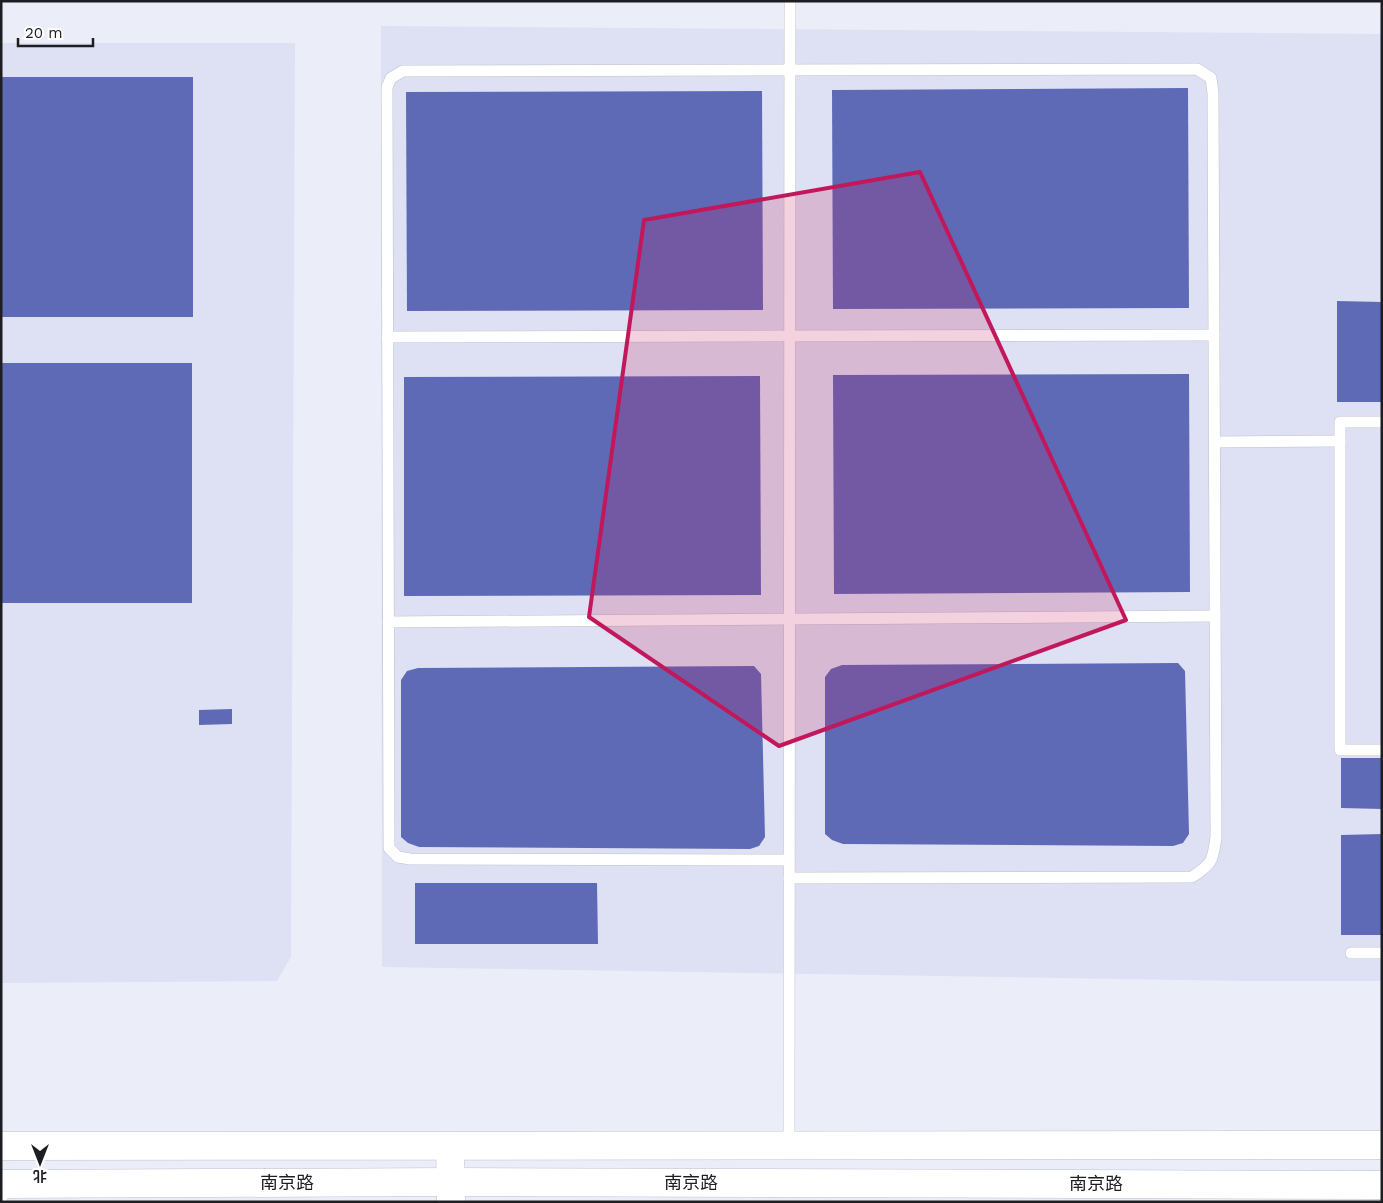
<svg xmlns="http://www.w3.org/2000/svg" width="1383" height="1203" font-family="'Work Sans','Noto Sans SC',sans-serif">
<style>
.built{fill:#dde1f3}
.building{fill:#5f6ab6}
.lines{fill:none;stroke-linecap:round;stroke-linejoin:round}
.service-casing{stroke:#bdc0ca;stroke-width:12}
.tertiary-casing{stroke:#bdc0ca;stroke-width:29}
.primary-casing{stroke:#bdc0ca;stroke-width:29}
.service{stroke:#fff;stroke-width:11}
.tertiary{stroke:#fff;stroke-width:28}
.primary{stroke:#fff;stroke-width:28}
.marked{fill:#c2185b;fill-opacity:0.2;stroke:#c2185b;stroke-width:4;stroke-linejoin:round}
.labels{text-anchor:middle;stroke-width:4.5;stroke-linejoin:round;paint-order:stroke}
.street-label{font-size:18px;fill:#1d1e22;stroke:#fff}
</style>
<rect width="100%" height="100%" fill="#ebeef9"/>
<g class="built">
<polygon points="381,26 1382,34 1382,981 1242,981 382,967"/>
<polygon points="1,43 295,43 291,957 277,981 1,983"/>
</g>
<g class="building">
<rect x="1" y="77" width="192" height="240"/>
<polygon points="1188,88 1189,308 833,309 832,90"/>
<polygon points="762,91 763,310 407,311 406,92"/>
<polygon points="1337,301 1382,302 1382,402 1337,402"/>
<rect x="1" y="363" width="191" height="240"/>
<polygon points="1189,374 1190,592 834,594 833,375"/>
<polygon points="760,376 761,595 404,596 404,377"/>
<polygon points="1178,663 1185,671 1189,834 1183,843 1173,846 843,844 832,840 825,834 825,677 831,669 842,665"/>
<polygon points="754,666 761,674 765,837 759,846 750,849 419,847 408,843 401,837 401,680 407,671 418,668"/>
<polygon points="232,709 232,724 199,725 199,710"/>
<polygon points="1341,758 1382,758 1382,809 1341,808"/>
<polygon points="1382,834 1382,935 1341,935 1341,835"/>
<polygon points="415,883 597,883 598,944 415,944"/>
</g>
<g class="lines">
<g class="service-casing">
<g id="service">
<polyline points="387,337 1214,335"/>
<polyline points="1382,422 1340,422 1340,750 1382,750"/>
<polyline points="1215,442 1340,441"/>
<polyline points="388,622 1215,616"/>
<path d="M789 878 1192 877C1212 864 1213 861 1216 837L1213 93 1211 78 1197 69 403 71 391 78 387 87 389 848 398 857 410 859 789 860"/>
<polyline points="1351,953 1382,953"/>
<polyline points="789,1146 790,1"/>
<polyline points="2,1202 2,1184"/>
</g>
</g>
<g class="tertiary-casing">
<polyline id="tertiary" points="450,1146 451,1202"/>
</g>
<g class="primary-casing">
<g id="primary">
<polyline points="1,1146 1382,1145"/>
<polyline points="1,1184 451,1182 1382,1185"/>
</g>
</g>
<use href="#service" class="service"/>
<use href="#tertiary" class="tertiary"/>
<use href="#primary" class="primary"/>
</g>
<path class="marked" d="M920 172 1126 620 779 746 589 617 644 220Z"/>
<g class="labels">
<g class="street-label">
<text x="287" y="1189">南京路</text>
<text x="691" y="1189">南京路</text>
<text x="1096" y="1190">南京路</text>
</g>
</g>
<rect width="1383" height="1203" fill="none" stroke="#1d1e22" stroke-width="5"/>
<g transform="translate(40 1163) rotate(180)" stroke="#ffffff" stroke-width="4" paint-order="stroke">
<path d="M0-4L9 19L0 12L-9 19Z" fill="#1d1e22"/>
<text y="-8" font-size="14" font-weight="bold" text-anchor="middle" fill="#1d1e22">北</text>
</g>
<path d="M18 38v8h75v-8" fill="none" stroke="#1d1e22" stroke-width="2.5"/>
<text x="25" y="38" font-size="15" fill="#1d1e22" stroke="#ffffff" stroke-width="4" paint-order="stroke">20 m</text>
</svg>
